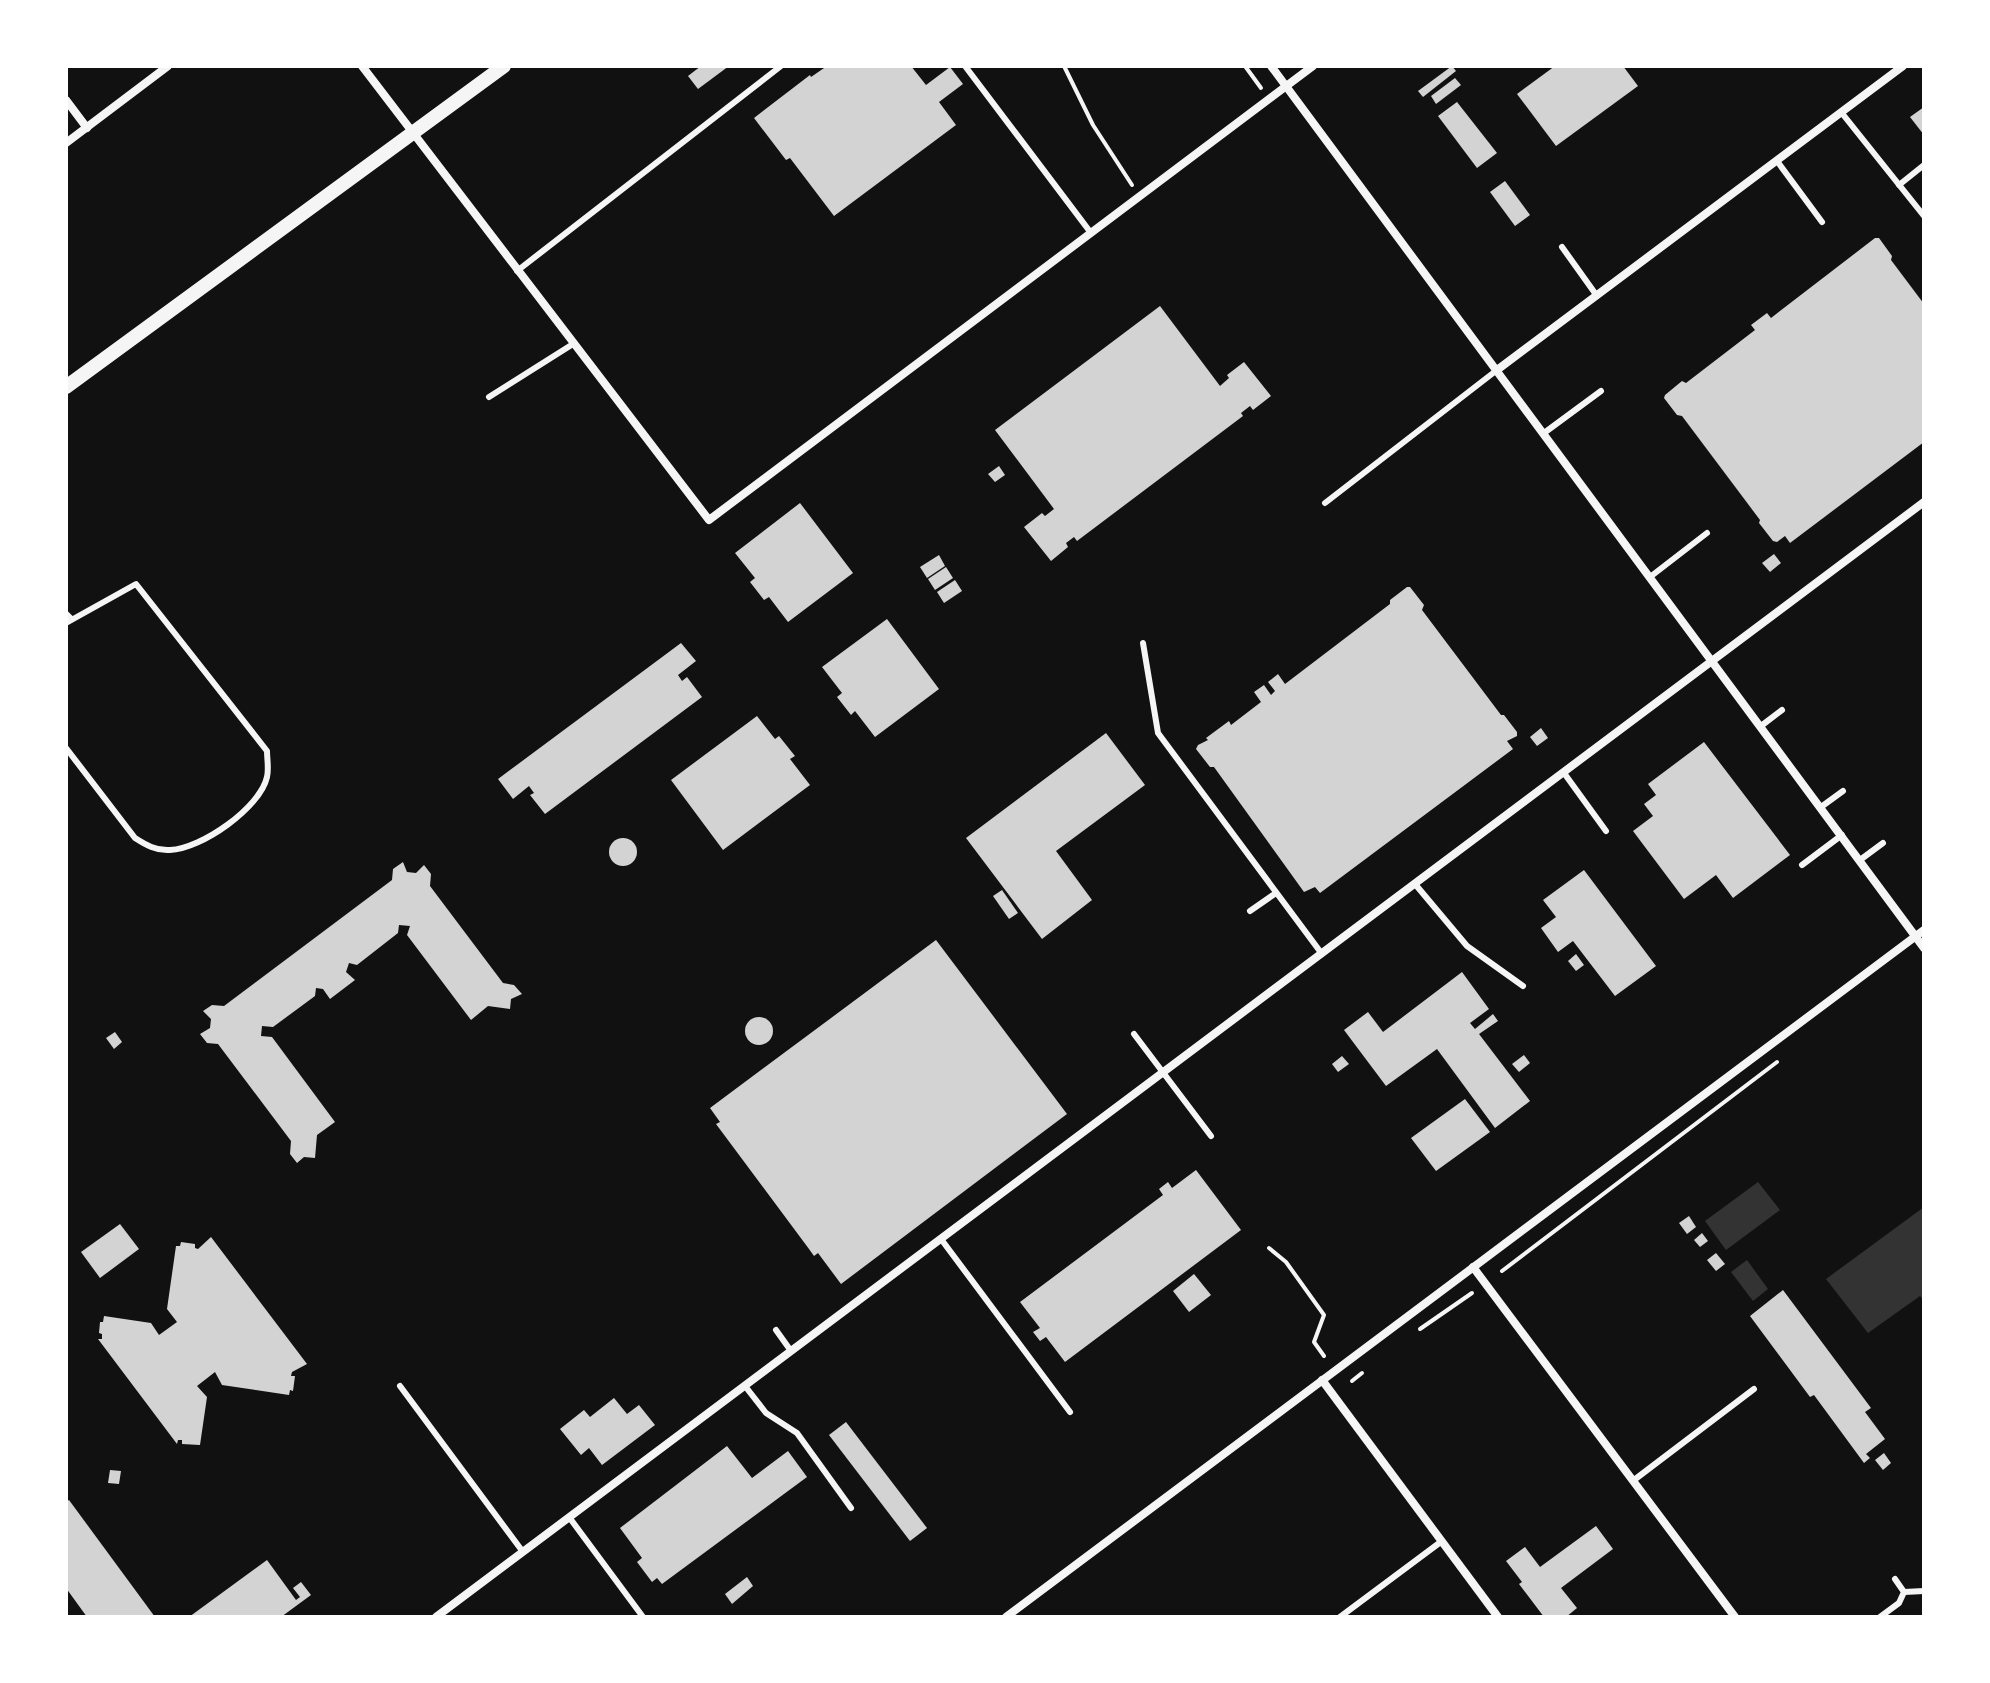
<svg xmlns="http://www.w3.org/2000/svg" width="1990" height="1683" font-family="'Exo 2',sans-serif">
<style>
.water{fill:#333}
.building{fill:#d3d3d3}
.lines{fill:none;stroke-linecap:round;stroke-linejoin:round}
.path{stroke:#f5f5f5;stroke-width:4}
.service{stroke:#f5f5f5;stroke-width:6}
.minor{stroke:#f5f5f5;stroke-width:8}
.tertiary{stroke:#f5f5f5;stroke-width:14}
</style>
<rect width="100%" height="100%" fill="#111"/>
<g class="water">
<polygon points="1758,1182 1780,1210 1726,1250 1705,1221"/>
<polygon points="1924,1207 1924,1301 1920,1296 1868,1333 1826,1279"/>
<polygon points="1747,1260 1768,1289 1753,1301 1731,1272"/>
</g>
<g class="building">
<polygon points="701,66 729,66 698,89 688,76"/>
<polygon points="827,66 911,66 926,85 950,67 963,84 939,102 956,125 834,216 790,158 786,160 754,118 810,75 811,77"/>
<polygon points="1452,66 1456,71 1423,97 1418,91"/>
<polygon points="1555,66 1623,66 1638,86 1556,146 1517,94"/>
<polygon points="1455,78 1461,85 1436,104 1431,96"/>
<polygon points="1457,102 1497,153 1477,168 1438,116"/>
<polygon points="1924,107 1924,135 1910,117"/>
<polygon points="1505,181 1530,215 1515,226 1490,192"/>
<polygon points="1875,238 1879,238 1892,256 1891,260 1924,304 1924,442 1790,543 1785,536 1777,542 1773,541 1759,523 1760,520 1682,416 1677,415 1664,398 1665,395 1682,381 1686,383 1755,330 1751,325 1767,313 1771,318"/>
<polygon points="1160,306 1220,386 1229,378 1227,375 1244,362 1271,396 1253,410 1250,406 1241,413 1243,416 1077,541 1074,537 1066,543 1068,547 1051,561 1024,527 1042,513 1045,516 1054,509 995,430"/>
<polygon points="999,466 1005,475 995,482 988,474"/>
<polygon points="800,503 853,573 788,622 769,597 764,600 750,582 755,578 735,553"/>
<polygon points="1774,554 1781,563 1770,572 1762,563"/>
<polygon points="939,555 945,566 927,578 920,567"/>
<polygon points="946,567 953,578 935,590 928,579"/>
<polygon points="955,580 962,591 944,603 937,592"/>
<polygon points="1407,587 1410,587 1424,605 1422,610 1501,715 1504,715 1517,732 1517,736 1507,741 1513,749 1320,893 1315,887 1304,892 1214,767 1210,767 1196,749 1198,745 1208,740 1206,738 1229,721 1231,725 1261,702 1254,692 1264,685 1271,695 1275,691 1268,682 1278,674 1285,684 1390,604 1390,600"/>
<polygon points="887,619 939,689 875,737 855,711 851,715 837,697 842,693 822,667"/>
<polygon points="681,643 696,661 678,675 682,681 687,677 702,697 545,814 530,795 534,793 529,786 513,799 498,779"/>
<polygon points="757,716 775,739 779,736 795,756 790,759 810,785 723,850 671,780"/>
<polygon points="1541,728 1548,738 1537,746 1530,737"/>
<polygon points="1106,733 1145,785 1056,851 1092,900 1042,939 966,838"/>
<polygon points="1704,742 1790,855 1733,898 1716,875 1684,899 1633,831 1653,816 1644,804 1656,795 1648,784"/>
<circle cx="623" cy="852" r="14"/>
<polygon points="403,862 407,872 416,873 424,865 431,874 430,886 503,983 514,985 522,994 511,999 510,1009 488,1006 471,1020 407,935 410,926 399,925 398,933 357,965 349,963 346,972 355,980 330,999 323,989 316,988 315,996 273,1027 262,1026 261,1036 272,1037 335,1122 317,1135 315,1158 304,1157 297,1163 290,1154 291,1141 218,1044 207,1043 200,1034 210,1028 211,1019 203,1011 212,1005 224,1006 392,880 393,869"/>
<polygon points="1584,870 1656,966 1615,996 1573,941 1558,952 1541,928 1556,917 1543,900"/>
<polygon points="1002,890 1018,913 1009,919 993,896"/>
<polygon points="936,940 1067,1114 841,1284 818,1253 814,1256 809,1249 716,1124 720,1122 710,1108"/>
<polygon points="1576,954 1584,965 1576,971 1568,961"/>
<polygon points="1462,972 1489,1009 1470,1023 1475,1029 1493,1014 1498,1021 1479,1034 1530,1101 1495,1128 1437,1049 1386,1086 1344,1030 1368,1012 1383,1032"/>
<circle cx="759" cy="1031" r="14"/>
<polygon points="115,1032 122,1042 114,1049 106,1038"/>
<polygon points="1524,1055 1530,1063 1519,1072 1512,1064"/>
<polygon points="1342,1056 1349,1064 1338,1072 1332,1064"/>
<polygon points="1465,1099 1490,1132 1436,1171 1411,1138"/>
<polygon points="1196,1170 1241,1230 1065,1362 1046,1337 1040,1341 1033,1332 1040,1328 1020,1302 1163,1195 1159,1189 1168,1182 1172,1188"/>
<polygon points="1689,1216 1696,1227 1687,1234 1679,1223"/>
<polygon points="120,1224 139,1249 100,1278 81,1252"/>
<polygon points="1702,1233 1708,1241 1700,1247 1694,1240"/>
<polygon points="211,1237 307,1364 292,1372 291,1376 295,1376 293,1391 290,1390 289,1395 222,1385 215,1372 197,1386 207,1397 200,1445 182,1444 182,1440 178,1440 177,1444 98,1339 102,1339 102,1334 99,1333 100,1322 103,1322 104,1316 151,1323 159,1335 177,1322 167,1309 176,1246 180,1246 181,1242 195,1244 195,1248 198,1249"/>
<polygon points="1716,1253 1725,1264 1716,1271 1707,1260"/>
<polygon points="1194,1274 1211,1295 1189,1312 1173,1291"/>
<polygon points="1783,1290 1871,1408 1865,1412 1885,1439 1866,1454 1870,1458 1864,1463 1814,1395 1810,1397 1750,1316"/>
<polygon points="614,1398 627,1414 639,1405 655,1425 602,1465 589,1448 581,1455 560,1429 584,1410 590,1417"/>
<polygon points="846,1422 927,1528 910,1541 829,1435"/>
<polygon points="727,1446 752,1478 788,1451 807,1477 662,1584 657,1578 652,1582 637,1562 642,1558 620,1528"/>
<polygon points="1884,1453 1891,1463 1883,1470 1875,1460"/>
<polygon points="110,1470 121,1471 119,1484 108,1483"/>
<polygon points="69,1500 155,1617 87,1617 66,1588 66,1502"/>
<polygon points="1596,1526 1613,1549 1561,1588 1577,1608 1566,1617 1544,1617 1519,1584 1522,1582 1506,1561 1525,1547 1540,1567"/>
<polygon points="267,1560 296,1600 300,1597 293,1588 301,1582 311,1595 281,1617 189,1617"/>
<polygon points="747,1577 753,1586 732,1604 725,1594"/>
</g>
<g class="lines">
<g class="path">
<polyline points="1064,66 1093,125 1132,185"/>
<polyline points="1245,66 1261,88"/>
<polyline points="1269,1248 1286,1262 1324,1315 1314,1342 1324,1356"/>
<polyline points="1502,1271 1777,1062"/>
<polyline points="1420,1329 1472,1293"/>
<polyline points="1352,1381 1362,1373"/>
</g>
<g class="service">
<polyline points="965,66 1091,233"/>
<polyline points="1841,112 1924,216"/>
<polyline points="1777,161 1822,222"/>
<polyline points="1899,185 1924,165"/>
<polyline points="1562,247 1597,296"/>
<polyline points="517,271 781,66"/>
<polyline points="489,397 573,344"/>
<polyline points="1544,433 1601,391"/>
<polyline points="1325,503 1497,370"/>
<polyline points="1650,577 1707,533"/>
<path d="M66 623 136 584 267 751C267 759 269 769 267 777 260 808 201 849 170 850 156 851 146 845 135 838L66 748"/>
<polyline points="1143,643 1158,733 1322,954"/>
<polyline points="1761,726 1782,710"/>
<polyline points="1564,773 1606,831"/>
<polyline points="1821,807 1843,791"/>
<polyline points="1860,860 1883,843"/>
<polyline points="1802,865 1842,835"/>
<polyline points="1415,884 1467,946 1523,986"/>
<polyline points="1250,911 1276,893"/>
<polyline points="1134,1034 1211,1136"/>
<polyline points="941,1239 1070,1412"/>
<polyline points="776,1330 791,1351"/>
<polyline points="400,1386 523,1552"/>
<polyline points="745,1386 766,1413 797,1433 851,1508"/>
<polyline points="1634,1480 1754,1389"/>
<polyline points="569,1517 643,1617"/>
<polyline points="1904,1592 1924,1591"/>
<polyline points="1340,1617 1442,1541"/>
<polyline points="1880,1617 1899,1603 1904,1592 1895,1579"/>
</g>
<g class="minor">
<polyline points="362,66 709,520 1313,66"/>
<polyline points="1271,66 1924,948"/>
<polyline points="66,100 87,128"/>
<polyline points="66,143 168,66"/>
<polyline points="1497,370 1903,66"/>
<polyline points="66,615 70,619"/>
<polyline points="1473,1267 1735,1617"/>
<polyline points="1322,1380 1498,1617"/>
<polyline points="436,1617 1924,502"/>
<polyline points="1006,1617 1924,930"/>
</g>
<polyline class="tertiary" points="66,387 504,66"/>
</g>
<rect width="1990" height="1683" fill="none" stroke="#ffffff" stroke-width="136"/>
</svg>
